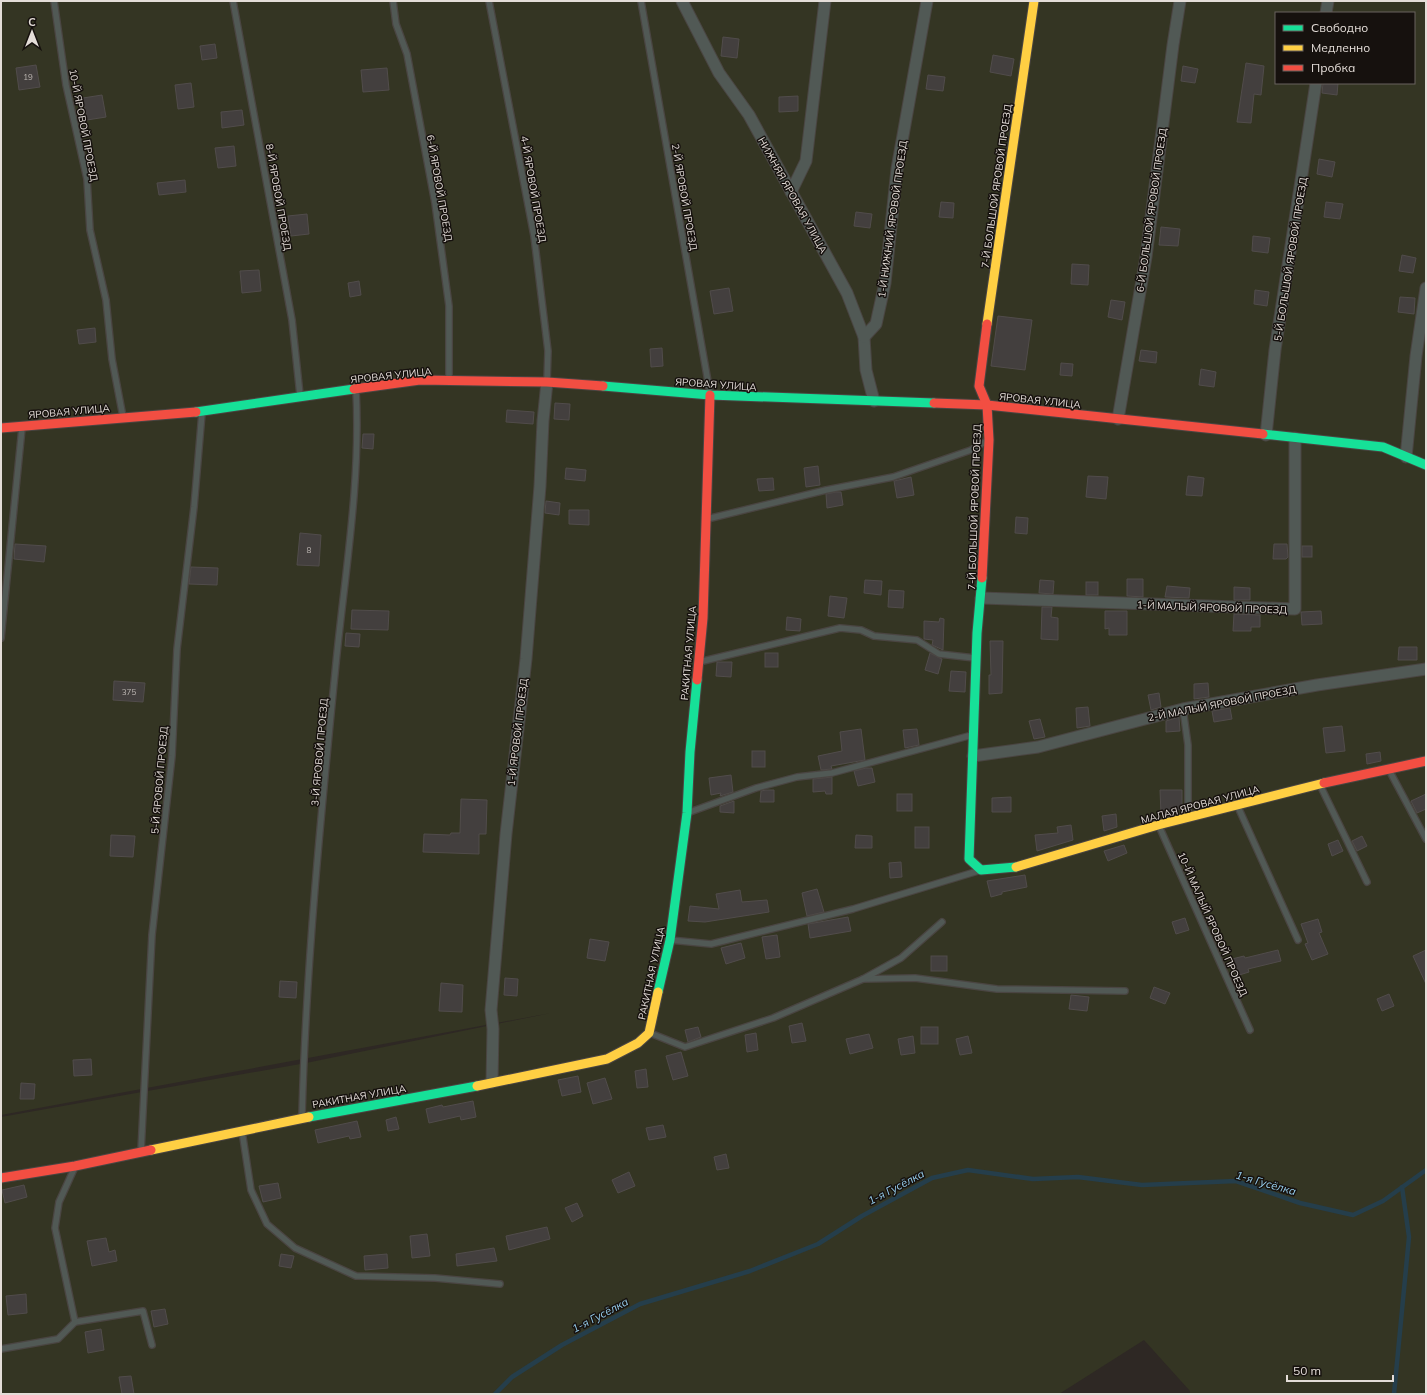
<svg xmlns="http://www.w3.org/2000/svg" width="1427" height="1395" font-family="Mulish,sans-serif">
<style>
.green{fill:#343523;fill-rule:evenodd}
.lines{fill:none;stroke-linecap:round;stroke-linejoin:round}
.stream{stroke:#253e4b;stroke-width:4.5}
.building{fill:#433f3e;stroke:#514c4b}
.lane-casing{stroke:#4a4542;stroke-width:8}
.street-casing{stroke:#4a4542;stroke-width:13}
.fast-casing{stroke:#4a4542;stroke-width:11}
.slow-casing{stroke:#4a4542;stroke-width:11}
.jam-casing{stroke:#4a4542;stroke-width:11}
.lane{stroke:#515955;stroke-width:5.5}
.street{stroke:#515955;stroke-width:11}
.fast{stroke:#16e098;stroke-width:9}
.slow{stroke:#ffcf43;stroke-width:9}
.jam{stroke:#f24e42;stroke-width:9}
.labels{text-anchor:middle;stroke-width:3;stroke-linejoin:round;paint-order:stroke}
.number-label{font-size:8px;fill:#bcb6b2}
.street-label{font-size:10px;fill:#e4ddd8;stroke:#16110e}
.water-label{font-size:11px;font-style:italic;fill:#97cfee;stroke:#16110e}
</style>
<rect width="100%" height="100%" fill="#2e2824"/>
<path class="green" d="M1 1H1426V1394H1190V1391L1144 1340 1059 1394H1V1117L306 1063 551 1013 1 1115ZM1276 13H1414V83H1276Z"/>
<g class="lines">
<g class="stream">
<polyline points="495,1394 512,1377 562,1345 640,1304 750,1271 818,1244 862,1216 932,1178 968,1170 1033,1179 1078,1177 1142,1185 1236,1181 1300,1203 1353,1215 1383,1201 1426,1170"/>
<polyline points="1394,1394 1409,1237 1402,1187"/>
</g>
</g>
<g class="building">
<polygon points="723,37 739,39 737,58 721,56"/>
<polygon points="215,44 217,58 202,60 200,46"/>
<polygon points="993,55 1014,59 1011,76 990,72"/>
<polygon points="1246,63 1264,66 1261,95 1254,94 1251,123 1237,122"/>
<polygon points="36,65 40,87 19,90 16,68"/>
<polygon points="1183,66 1198,69 1195,83 1181,81"/>
<polygon points="387,68 389,90 363,92 361,70"/>
<polygon points="928,75 945,77 943,91 926,89"/>
<polygon points="191,83 194,107 178,109 175,85"/>
<polygon points="1323,83 1338,83 1337,95 1322,93"/>
<polygon points="102,95 106,117 87,120 83,98"/>
<polygon points="798,96 798,111 779,112 779,97"/>
<polygon points="242,110 244,125 222,128 221,112"/>
<polygon points="234,146 236,166 218,168 215,148"/>
<polygon points="1319,159 1335,162 1332,177 1317,174"/>
<polygon points="185,180 186,192 159,195 157,183"/>
<polygon points="941,202 954,203 953,218 939,217"/>
<polygon points="1326,202 1343,204 1340,219 1324,217"/>
<polygon points="856,212 872,214 870,228 854,226"/>
<polygon points="307,214 309,234 291,236 288,216"/>
<polygon points="1161,227 1180,229 1178,246 1159,245"/>
<polygon points="1253,236 1270,238 1268,253 1252,251"/>
<polygon points="1402,255 1416,258 1413,273 1399,271"/>
<polygon points="1072,264 1089,265 1088,285 1071,284"/>
<polygon points="259,270 261,291 242,293 240,271"/>
<polygon points="359,281 361,295 350,297 348,283"/>
<polygon points="729,288 733,311 714,314 710,291"/>
<polygon points="1255,290 1269,292 1267,306 1254,304"/>
<polygon points="1400,297 1415,298 1414,314 1398,312"/>
<polygon points="1111,300 1125,302 1122,320 1108,317"/>
<polygon points="998,316 1032,320 1025,370 991,366"/>
<polygon points="95,328 96,342 79,344 77,330"/>
<polygon points="662,348 663,366 651,367 650,349"/>
<polygon points="1141,350 1157,352 1156,363 1139,361"/>
<polygon points="1061,363 1073,364 1072,376 1060,375"/>
<polygon points="1201,369 1216,372 1214,387 1199,385"/>
<polygon points="555,403 570,404 569,420 554,419"/>
<polygon points="507,410 534,412 533,424 506,422"/>
<polygon points="363,434 374,434 373,449 362,448"/>
<polygon points="818,466 820,485 806,487 804,468"/>
<polygon points="566,468 586,470 585,481 565,479"/>
<polygon points="1088,476 1108,477 1106,499 1086,497"/>
<polygon points="1188,476 1204,478 1202,496 1186,495"/>
<polygon points="911,477 914,495 897,498 894,481"/>
<polygon points="773,478 774,490 759,491 757,479"/>
<polygon points="836,492 841,492 843,505 827,508 826,494"/>
<polygon points="546,501 560,503 559,515 545,513"/>
<polygon points="569,510 589,510 589,525 569,524"/>
<polygon points="1016,517 1028,518 1027,534 1015,533"/>
<polygon points="300,533 321,535 319,566 297,565"/>
<polygon points="15,544 46,546 44,562 14,559"/>
<polygon points="1274,544 1287,544 1288,557 1286,559 1273,559"/>
<rect x="1302" y="546" width="10" height="11"/>
<polygon points="191,567 218,568 217,585 189,584"/>
<polygon points="1127,579 1143,579 1143,597 1127,596"/>
<polygon points="865,580 882,581 881,595 864,593"/>
<polygon points="1040,580 1054,581 1053,594 1039,593"/>
<rect x="1086" y="582" width="12" height="13"/>
<polygon points="1167,586 1190,588 1189,598 1165,597"/>
<polygon points="1234,587 1250,588 1250,600 1234,600"/>
<polygon points="889,590 904,591 903,608 888,607"/>
<polygon points="830,596 847,598 844,618 828,616"/>
<polygon points="1042,607 1052,607 1051,617 1058,618 1058,640 1041,639"/>
<polygon points="352,610 389,611 388,630 351,629"/>
<polygon points="1105,611 1127,611 1127,635 1109,635 1109,628 1105,629"/>
<polygon points="1321,611 1322,624 1302,625 1301,612"/>
<polygon points="1234,614 1260,615 1260,627 1251,627 1251,631 1233,631"/>
<polygon points="787,617 801,619 800,631 786,630"/>
<polygon points="940,618 944,619 943,650 932,645 933,640 924,639 924,621 939,622"/>
<polygon points="346,633 360,634 359,647 345,646"/>
<polygon points="990,641 1003,641 1002,693 989,694 989,675 991,675"/>
<polygon points="1399,647 1417,647 1417,660 1398,660"/>
<rect x="765" y="653" width="13" height="14"/>
<polygon points="930,653 942,659 938,674 925,670"/>
<polygon points="717,662 732,662 731,677 716,676"/>
<polygon points="951,671 966,672 965,692 949,691"/>
<polygon points="114,681 145,683 143,702 113,700"/>
<polygon points="1208,683 1209,697 1194,699 1194,684"/>
<polygon points="1159,693 1161,707 1151,710 1148,695"/>
<polygon points="1088,707 1090,726 1077,728 1076,708"/>
<polygon points="1230,708 1232,719 1214,722 1212,711"/>
<polygon points="1179,717 1180,731 1166,732 1166,721"/>
<polygon points="1040,719 1045,737 1034,739 1029,721"/>
<polygon points="1342,726 1345,751 1326,753 1323,728"/>
<polygon points="861,729 865,760 831,766 832,769 821,770 818,756 842,751 840,732"/>
<polygon points="917,729 919,745 905,748 903,730"/>
<rect x="752" y="751" width="13" height="16"/>
<polygon points="1380,752 1381,761 1367,764 1366,754"/>
<polygon points="866,768 872,768 875,782 858,786 854,771"/>
<polygon points="731,775 733,792 720,796 721,793 711,795 709,778"/>
<polygon points="832,777 832,794 826,794 825,791 813,792 813,779"/>
<polygon points="766,790 774,790 774,802 760,802 761,791"/>
<polygon points="1160,790 1182,790 1182,809 1161,814"/>
<rect x="897" y="794" width="15" height="17"/>
<polygon points="1426,794 1426,809 1417,813 1411,801"/>
<polygon points="1011,797 1011,812 992,812 992,798"/>
<polygon points="461,799 487,800 486,834 479,834 479,854 423,852 424,834 450,835 451,833 460,833"/>
<polygon points="734,801 734,813 720,812 720,806"/>
<polygon points="1116,814 1117,827 1104,831 1102,816"/>
<polygon points="1071,825 1073,840 1037,851 1035,835 1058,833 1057,827"/>
<rect x="915" y="827" width="14" height="21"/>
<polygon points="111,835 135,836 133,857 110,856"/>
<polygon points="856,835 872,836 872,848 855,848"/>
<polygon points="1362,836 1367,846 1357,851 1352,841"/>
<polygon points="1338,840 1343,851 1332,856 1328,844"/>
<polygon points="1124,845 1127,853 1108,861 1104,851"/>
<polygon points="901,862 902,877 890,878 889,863"/>
<polygon points="1025,875 1027,887 1002,892 1002,894 991,897 987,881"/>
<polygon points="817,889 824,912 807,916 802,893"/>
<polygon points="740,890 742,902 767,900 769,912 705,922 688,921 690,906 719,909 716,894"/>
<polygon points="848,917 851,931 810,938 808,924"/>
<polygon points="1185,918 1189,930 1176,934 1172,922"/>
<polygon points="1318,919 1322,932 1319,933 1328,954 1312,960 1305,944 1308,943 1301,924"/>
<polygon points="777,935 780,957 766,959 762,937"/>
<polygon points="590,939 609,942 605,961 587,958"/>
<polygon points="741,943 745,958 726,964 721,948"/>
<polygon points="1278,950 1281,961 1248,969 1249,972 1236,976 1232,959 1244,956 1245,958"/>
<polygon points="1426,950 1426,984 1413,956"/>
<rect x="931" y="956" width="16" height="15"/>
<polygon points="505,978 518,979 517,996 504,995"/>
<polygon points="280,981 297,982 296,998 279,997"/>
<polygon points="441,983 463,985 462,1012 439,1011"/>
<polygon points="1154,987 1170,993 1165,1004 1150,998"/>
<polygon points="1389,994 1394,1006 1382,1011 1377,999"/>
<polygon points="1071,995 1089,997 1087,1011 1069,1009"/>
<polygon points="802,1023 806,1041 792,1043 789,1026"/>
<polygon points="698,1027 701,1037 688,1042 685,1030"/>
<rect x="921" y="1027" width="17" height="17"/>
<polygon points="756,1033 758,1050 747,1052 745,1035"/>
<polygon points="869,1034 873,1048 850,1054 846,1039"/>
<polygon points="913,1036 915,1053 901,1055 898,1039"/>
<polygon points="968,1036 972,1053 960,1055 956,1039"/>
<polygon points="681,1052 688,1076 673,1080 666,1056"/>
<polygon points="91,1059 92,1075 74,1076 73,1060"/>
<polygon points="646,1069 648,1087 637,1088 635,1071"/>
<polygon points="578,1076 581,1092 562,1096 558,1080"/>
<polygon points="605,1078 612,1099 593,1104 587,1083"/>
<polygon points="21,1083 35,1084 34,1099 20,1099"/>
<polygon points="473,1101 476,1117 461,1120 460,1116 429,1123 426,1109 442,1105 443,1107"/>
<polygon points="396,1117 399,1129 388,1131 386,1120"/>
<polygon points="357,1121 361,1137 350,1139 349,1136 318,1143 315,1130"/>
<polygon points="663,1125 666,1137 649,1140 646,1128"/>
<polygon points="726,1154 729,1168 717,1170 714,1157"/>
<polygon points="629,1172 635,1186 618,1193 612,1180"/>
<polygon points="278,1183 281,1198 263,1202 259,1186"/>
<polygon points="24,1185 27,1197 5,1203 2,1190"/>
<polygon points="577,1203 583,1216 572,1222 565,1208"/>
<polygon points="547,1227 550,1239 509,1250 506,1236"/>
<polygon points="427,1234 430,1256 412,1258 410,1236"/>
<polygon points="106,1238 109,1252 115,1250 117,1261 92,1266 87,1241"/>
<polygon points="494,1248 497,1261 457,1266 456,1254"/>
<polygon points="281,1254 294,1256 291,1268 279,1266"/>
<polygon points="387,1254 388,1268 365,1270 364,1256"/>
<polygon points="26,1294 27,1313 8,1315 6,1296"/>
<polygon points="165,1309 168,1324 154,1327 151,1311"/>
<polygon points="101,1329 104,1350 88,1353 85,1332"/>
<polygon points="131,1376 134,1394 122,1394 119,1377"/>
</g>
<g class="lines">
<g class="lane-casing">
<g id="lane">
<polyline points="54,1 66,85 87,179 90,230 106,300 112,359 123,417"/>
<polyline points="233,1 292,320 300,395"/>
<polyline points="393,1 396,24 407,54 435,203 449,306 449,378"/>
<polyline points="489,1 534,236 548,351 547,382"/>
<polyline points="641,1 710,393"/>
<polyline points="707,519 826,490 893,477 971,450 987,441"/>
<polyline points="1,638 22,428"/>
<polyline points="699,662 840,628 861,630 874,636 917,640 939,654 975,658"/>
<polyline points="1183,709 1188,745 1188,815"/>
<polyline points="1389,770 1426,839"/>
<polyline points="1320,785 1367,882"/>
<polyline points="1238,807 1298,940"/>
<polyline points="690,812 756,788 797,777 832,773 972,735"/>
<polyline points="1159,826 1250,1030"/>
<polyline points="670,940 711,944 853,909 978,871"/>
<polyline points="863,979 915,978 997,989 1125,991"/>
<polyline points="650,1033 685,1047 773,1018 863,979 901,958 942,922"/>
<path d="M302 1116C306 965 321 814 336 663 345 573 361 480 356 390"/>
<polyline points="242,1131 251,1190 267,1224 295,1248 356,1276 435,1278 500,1284"/>
<polyline points="141,1151 152,935 172,756 177,649 194,507 202,413"/>
<polyline points="74,1169 59,1202 55,1228 75,1322 143,1311 152,1345"/>
<polyline points="1,1349 58,1339 75,1322"/>
</g>
</g>
<g class="street-casing">
<g id="street">
<polyline points="682,1 719,73 749,115 847,293 864,337 866,370 874,401"/>
<polyline points="1326,13 1328,1"/>
<polyline points="791,192 806,161 825,1"/>
<polyline points="864,337 876,324 885,283 897,169 927,1"/>
<polyline points="1118,419 1146,257 1173,45 1180,1"/>
<polyline points="1266,435 1275,350 1316,83"/>
<polyline points="1406,457 1416,356 1426,288"/>
<polyline points="981,598 1295,609 1295,438"/>
<polyline points="973,756 1038,747 1183,709 1317,685 1426,669"/>
<polyline points="492,1082 493,1029 491,1010 506,834 526,659 540,486 543,421 547,382"/>
</g>
</g>
<g class="fast-casing">
<g id="fast">
<polyline points="603,386 710,395 934,403"/>
<polyline points="196,412 354,389"/>
<polyline points="1263,434 1383,447 1426,465"/>
<polyline points="982,578 977,633 969,859 981,870 1016,867"/>
<polyline points="658,992 670,940 687,813 690,752 697,680"/>
<polyline points="309,1117 477,1086"/>
</g>
</g>
<g class="slow-casing">
<g id="slow">
<polyline points="987,324 1034,1"/>
<polyline points="1016,867 1158,825 1324,783"/>
<polyline points="477,1086 607,1059 638,1043 649,1033 658,992"/>
<polyline points="151,1150 309,1117"/>
</g>
</g>
<g class="jam-casing">
<g id="jam">
<polyline points="354,389 420,380 547,382 603,386"/>
<polyline points="934,403 987,405 1263,434"/>
<polyline points="1,428 196,412"/>
<polyline points="982,578 989,440 987,405 979,386 987,324"/>
<polyline points="697,680 703,618 710,395"/>
<polyline points="1324,783 1426,761"/>
<polyline points="1,1178 75,1166 151,1150"/>
</g>
</g>
<use href="#lane" class="lane"/>
<use href="#street" class="street"/>
<use href="#fast" class="fast"/>
<use href="#slow" class="slow"/>
<use href="#jam" class="jam"/>
</g>
<g class="labels">
<g class="number-label">
<text x="28" y="80">19</text>
<text x="309" y="553">8</text>
<text x="129" y="695">375</text>
</g>
<g class="street-label">
<text transform="translate(84 125) rotate(79)" y="4">10-Й ЯРОВОЙ ПРОЕЗД</text>
<text transform="translate(996 186) rotate(-82)" y="4">7-Й БОЛЬШОЙ ЯРОВОЙ ПРОЕЗД</text>
<text transform="translate(440 188) rotate(80)" y="4">6-Й ЯРОВОЙ ПРОЕЗД</text>
<text transform="translate(534 189) rotate(80)" y="4">4-Й ЯРОВОЙ ПРОЕЗД</text>
<text transform="translate(793 195) rotate(61)" y="4">НИЖНЯЯ ЯРОВАЯ УЛИЦА</text>
<text transform="translate(279 197) rotate(80)" y="4">8-Й ЯРОВОЙ ПРОЕЗД</text>
<text transform="translate(685 197) rotate(80)" y="4">2-Й ЯРОВОЙ ПРОЕЗД</text>
<text transform="translate(1151 210) rotate(-82)" y="4">6-Й БОЛЬШОЙ ЯРОВОЙ ПРОЕЗД</text>
<text transform="translate(892 219) rotate(-82)" y="4">1-Й НИЖНИЙ ЯРОВОЙ ПРОЕЗД</text>
<text transform="translate(1290 259) rotate(-81)" y="4">5-Й БОЛЬШОЙ ЯРОВОЙ ПРОЕЗД</text>
<text transform="translate(391 375) rotate(-6)" y="4">ЯРОВАЯ УЛИЦА</text>
<text transform="translate(716 384) rotate(4)" y="4">ЯРОВАЯ УЛИЦА</text>
<text transform="translate(1040 400) rotate(6)" y="4">ЯРОВАЯ УЛИЦА</text>
<text transform="translate(69 411) rotate(-5)" y="4">ЯРОВАЯ УЛИЦА</text>
<text transform="translate(974 507) rotate(-88)" y="4">7-Й БОЛЬШОЙ ЯРОВОЙ ПРОЕЗД</text>
<text transform="translate(1212 607) rotate(2)" y="4">1-Й МАЛЫЙ ЯРОВОЙ ПРОЕЗД</text>
<text transform="translate(688 653) rotate(-85)" y="4">РАКИТНАЯ УЛИЦА</text>
<text transform="translate(1222 703) rotate(-11)" y="4">2-Й МАЛЫЙ ЯРОВОЙ ПРОЕЗД</text>
<text transform="translate(517 732) rotate(-83)" y="4">1-Й ЯРОВОЙ ПРОЕЗД</text>
<text transform="translate(319 752) rotate(-85)" y="4">3-Й ЯРОВОЙ ПРОЕЗД</text>
<text transform="translate(159 780) rotate(-85)" y="4">5-Й ЯРОВОЙ ПРОЕЗД</text>
<text transform="translate(1200 804) rotate(-15)" y="4">МАЛАЯ ЯРОВАЯ УЛИЦА</text>
<text transform="translate(1213 924) rotate(66)" y="4">10-Й МАЛЫЙ ЯРОВОЙ ПРОЕЗД</text>
<text transform="translate(651 973) rotate(-78)" y="4">РАКИТНАЯ УЛИЦА</text>
<text transform="translate(359 1096) rotate(-10)" y="4">РАКИТНАЯ УЛИЦА</text>
</g>
<g class="water-label">
<text transform="translate(1266 1183) rotate(16)" y="4">1-я Гусёлка</text>
<text transform="translate(896 1187) rotate(-28)" y="4">1-я Гусёлка</text>
<text transform="translate(600 1315) rotate(-28)" y="4">1-я Гусёлка</text>
</g>
</g>
<rect width="1427" height="1395" fill="none" stroke="#e4ddd8" stroke-width="4"/>
<rect x="1275" y="12" width="140" height="72" fill="#16110e" stroke="#68635f"/>
<rect x="1283" y="25" width="20" height="6" fill="#16e098" stroke="#68635f"/>
<text x="1311" y="32" font-size="12" fill="#e4ddd8">Свободно</text>
<rect x="1283" y="45" width="20" height="6" fill="#ffcf43" stroke="#68635f"/>
<text x="1311" y="52" font-size="12" fill="#e4ddd8">Медленно</text>
<rect x="1283" y="65" width="20" height="6" fill="#f24e42" stroke="#68635f"/>
<text x="1311" y="72" font-size="12" fill="#e4ddd8">Пробка</text>
<g transform="translate(32 32)" stroke="#16110e" stroke-width="3" paint-order="stroke">
<path d="M0-3L7 15L0 10L-7 15Z" fill="#e4ddd8"/>
<text y="-6" font-size="11" font-weight="bold" text-anchor="middle" fill="#e4ddd8">С</text>
</g>
<path d="M1287 1375v6h106v-6" fill="none" stroke="#e4ddd8" stroke-width="2"/>
<text x="1293" y="1375" font-size="12" fill="#e4ddd8" stroke="#16110e" stroke-width="3" paint-order="stroke">50 m</text>
</svg>
